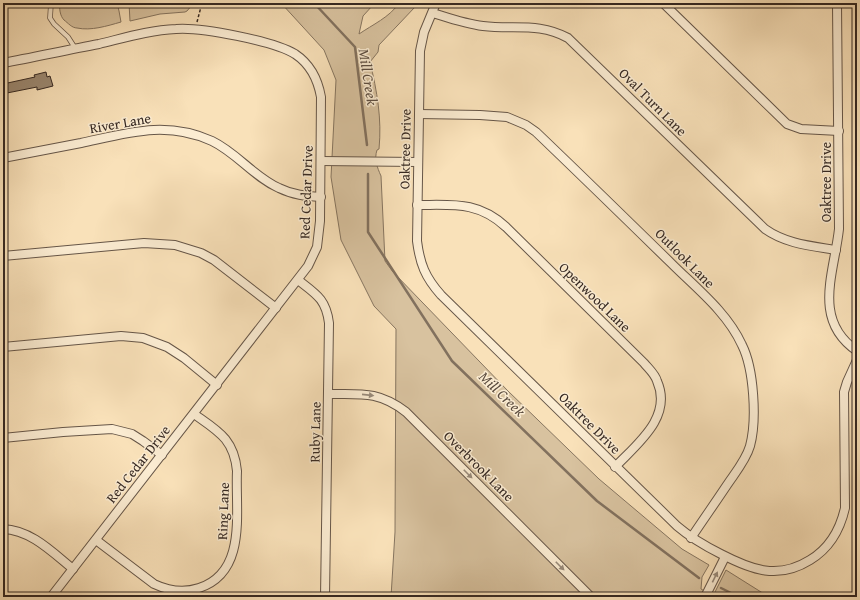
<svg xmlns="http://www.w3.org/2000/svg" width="860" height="600" font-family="'Gentium Book Plus',serif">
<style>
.green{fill:#d8c29f;stroke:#867560}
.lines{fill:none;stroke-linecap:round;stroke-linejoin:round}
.stream{stroke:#82715e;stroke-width:2.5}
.building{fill:#9b8871;stroke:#352822}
.lane-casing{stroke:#665648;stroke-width:5.5}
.street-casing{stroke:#665648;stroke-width:10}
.path{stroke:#352822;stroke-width:1.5;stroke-dasharray:3 2;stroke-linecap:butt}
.lane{stroke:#fbecd2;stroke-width:4}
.street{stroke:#fbecd2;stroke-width:8}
.oneway{fill:#988a7a}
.labels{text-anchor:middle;stroke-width:3;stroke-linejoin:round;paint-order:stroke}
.street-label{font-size:14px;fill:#352822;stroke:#fbecd2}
.water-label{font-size:15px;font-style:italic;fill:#5c4d40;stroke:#fbecd2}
</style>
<rect width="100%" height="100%" fill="#f9e1b9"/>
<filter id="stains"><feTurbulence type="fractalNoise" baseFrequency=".005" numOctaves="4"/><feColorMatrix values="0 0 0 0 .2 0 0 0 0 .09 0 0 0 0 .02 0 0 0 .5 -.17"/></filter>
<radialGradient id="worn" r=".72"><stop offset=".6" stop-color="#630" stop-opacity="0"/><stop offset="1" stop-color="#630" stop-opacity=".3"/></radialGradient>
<g class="green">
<path d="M60 3H117L119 11 121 22C107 26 91 31 77 28 72 28 68 23 64 20 60 16 59 8 60 3Z"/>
<polygon points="129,3 192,3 192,5 187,11 185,12 160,14 130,21"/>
<path d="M281 3H373V5L363 16 359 34C372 25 390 17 399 3H419L417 6 415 7 379 45 378 52 370 62C377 91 382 119 379 149L377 150C374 159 377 167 381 176L385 261 393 272 508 391 599 479 682 549 709 565 702 577 701 589 713 596 726 570 769 597H391L395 532 396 329 374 306 341 240 331 177 336 80 324 50Z"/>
</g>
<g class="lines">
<g class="stream">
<polyline points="314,3 355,47 367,145"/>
<polyline points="368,174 368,232 452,361 597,501 699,578"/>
<polyline points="721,588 739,597"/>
</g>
</g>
<polygon class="building" points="46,72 47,77 50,76 53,86 37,90 37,87 7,93 7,91 3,92 3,84 35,77 34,75"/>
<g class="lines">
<g class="lane-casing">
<polyline id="lane" points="51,3 50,18 54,24 68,37 75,48"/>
</g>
<g class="street-casing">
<g id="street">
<path d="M436 3 424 32 420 51 417 241C420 264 425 277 441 295L677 526C691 538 705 546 721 554 752 570 778 580 810 560 830 548 840 530 845 508L844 392 847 382 857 360"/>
<polyline points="663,3 787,124 801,129 839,131"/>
<path d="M837 3 839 229C834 274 812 320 857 351"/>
<path d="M433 13C449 18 466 24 483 26 515 30 538 22 568 38L765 229C786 244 812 246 836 250"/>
<path d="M3 63C35 57 67 50 99 44 124 38 150 30 176 29 201 27 274 41 295 54 310 64 318 80 321 97L320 221 317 247 308 266 51 597"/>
<path d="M419 114 480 115 507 117 526 125 536 132C581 175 626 219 671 263 696 288 727 312 742 345 754 369 757 420 750 446 746 460 735 473 727 485 715 503 703 520 691 538"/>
<path d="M3 158C29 153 55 148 81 143 127 133 166 120 212 141 237 153 254 177 279 188 293 195 306 196 321 197"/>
<polyline points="321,161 418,162"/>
<path d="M417 205C453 205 478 201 506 227L644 363C649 369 655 374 657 381 673 417 637 444 615 467"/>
<polyline points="3,256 144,243 175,245 201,253 214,260 276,308"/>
<path d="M298 280C316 294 326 299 329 323L325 597"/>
<polyline points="3,347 121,336 143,338 167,347 184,358 217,385"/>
<path d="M329 394C361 394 379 391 406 412L591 597"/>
<polyline points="3,438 63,432 112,429 132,434 143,441 162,455"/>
<path d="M3 529C31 530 52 552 73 569"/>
<path d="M96 540 154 584C169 591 184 593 199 588 248 572 235 511 237 471 234 439 218 431 194 414"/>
<polyline points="705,597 725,557"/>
</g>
</g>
<polyline class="path" points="197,22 202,3"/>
<use href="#lane" class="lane"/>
<use href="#street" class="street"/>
</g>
<defs><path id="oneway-solid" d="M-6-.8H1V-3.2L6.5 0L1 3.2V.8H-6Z"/></defs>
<g class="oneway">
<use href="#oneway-solid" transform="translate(368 395) rotate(6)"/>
<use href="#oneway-solid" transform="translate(468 474) rotate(45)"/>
<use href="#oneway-solid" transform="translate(560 566) rotate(45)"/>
<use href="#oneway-solid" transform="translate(715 577) rotate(-64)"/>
</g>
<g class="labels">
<g class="street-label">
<text transform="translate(653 102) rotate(45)" y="5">Oval Turn Lane</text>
<text transform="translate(120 123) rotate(-10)" y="5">River Lane</text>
<text transform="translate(405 149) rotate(-89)" y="5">Oaktree Drive</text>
<text transform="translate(826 182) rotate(-90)" y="5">Oaktree Drive</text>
<text transform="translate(306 192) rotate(-88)" y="5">Red Cedar Drive</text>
<text transform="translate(685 258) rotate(45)" y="5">Outlook Lane</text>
<text transform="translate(595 297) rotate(44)" y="5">Openwood Lane</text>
<text transform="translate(590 423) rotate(45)" y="5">Oaktree Drive</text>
<text transform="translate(315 432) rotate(-89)" y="5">Ruby Lane</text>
<text transform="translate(138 464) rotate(-52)" y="5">Red Cedar Drive</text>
<text transform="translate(479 466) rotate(45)" y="5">Overbrook Lane</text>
<text transform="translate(223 511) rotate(-88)" y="5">Ring Lane</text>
</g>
<g class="water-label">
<text transform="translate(368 77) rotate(81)" y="5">Mill Creek</text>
<text transform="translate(502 394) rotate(44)" y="5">Mill Creek</text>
</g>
</g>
<rect width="860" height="600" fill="none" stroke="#f9e1b9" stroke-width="16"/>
<rect x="4" y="4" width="852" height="592" fill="none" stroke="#352822" stroke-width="2"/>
<rect x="8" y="8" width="844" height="584" fill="none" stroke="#352822"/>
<rect width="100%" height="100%" filter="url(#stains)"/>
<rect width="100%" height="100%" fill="url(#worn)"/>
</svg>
